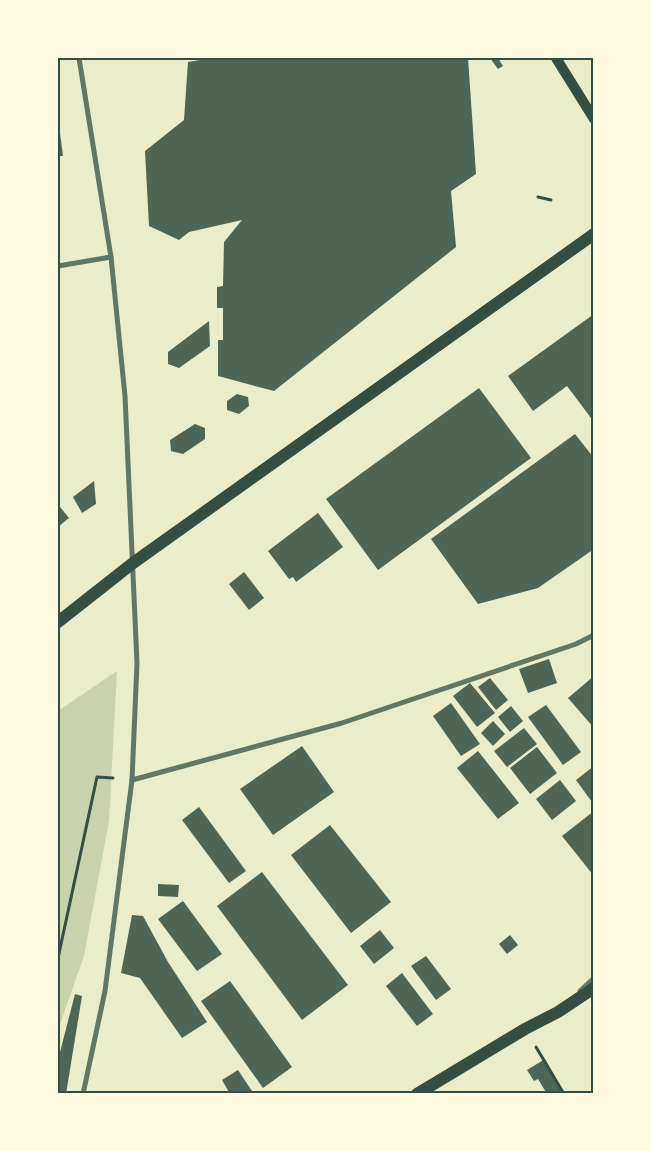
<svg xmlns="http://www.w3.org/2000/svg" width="651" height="1151" font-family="'IBM Plex Serif',serif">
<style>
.green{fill:#cad2ad}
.building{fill:#4f6655}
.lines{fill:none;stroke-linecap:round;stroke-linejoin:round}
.path{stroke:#344e41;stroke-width:3}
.minor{stroke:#617663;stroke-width:5}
.secondary{stroke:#344e41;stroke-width:10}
.primary{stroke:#344e41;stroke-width:12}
.neatline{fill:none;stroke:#344e41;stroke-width:2}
</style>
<rect width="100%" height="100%" fill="#e9edc9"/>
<polygon class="green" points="117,671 109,821 84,956 58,1030 58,711"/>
<g class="building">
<polygon points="213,58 468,58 476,174 451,191 456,247 274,391 218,376 218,340 223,340 223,308 217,308 217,287 223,286 224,242 242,220 189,232 179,240 149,226 145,151 184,120 188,62"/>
<polygon points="490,58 498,58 503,66 498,69"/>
<polygon points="58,133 60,133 63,156 58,156"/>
<polygon points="594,314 594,422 567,386 533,411 508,376"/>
<polygon points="209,321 210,346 179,368 168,364 168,352"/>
<polygon points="479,388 531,458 378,570 326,499"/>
<polygon points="237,394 248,397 249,406 239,414 227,410 227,401"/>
<polygon points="195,424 205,428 205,439 183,454 171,451 170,440"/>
<polygon points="575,434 594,458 594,549 538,588 478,604 431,539"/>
<polygon points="94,481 96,504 82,513 73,497"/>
<polygon points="60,507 69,518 58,527 58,509"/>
<polygon points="318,513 343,547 296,582 293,577 289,579 268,551"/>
<polygon points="244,572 264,598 249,610 229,584"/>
<polygon points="549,659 557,683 528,693 519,669"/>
<polygon points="594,676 594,728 568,698"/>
<polygon points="490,678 508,700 496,710 478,687"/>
<polygon points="470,683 495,713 477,727 453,696"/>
<polygon points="451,703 480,744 461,756 433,716"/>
<polygon points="546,705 581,752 563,765 528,717"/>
<polygon points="511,706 523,721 510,732 498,717"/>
<polygon points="493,721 505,734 493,746 481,733"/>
<polygon points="524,728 537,744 507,767 494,751"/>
<polygon points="302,746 334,792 273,835 240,789"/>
<polygon points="537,747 557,773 530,794 510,768"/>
<polygon points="478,751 519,803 498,819 457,768"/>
<polygon points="594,766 594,801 592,802 576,780"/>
<polygon points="560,780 576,801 552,820 536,799"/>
<polygon points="199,807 246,871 229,883 182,820"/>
<polygon points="594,811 594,876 562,836"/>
<polygon points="330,825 391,902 351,933 291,855"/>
<polygon points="262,872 348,985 302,1020 217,906"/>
<polygon points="158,884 179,885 178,897 158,896"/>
<polygon points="183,901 222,954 197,971 158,919"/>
<polygon points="132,915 143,916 168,962 207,1022 182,1038 140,978 121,973"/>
<polygon points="380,930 394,948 374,964 360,946"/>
<polygon points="510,935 518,945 507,954 499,944"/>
<polygon points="426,956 451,989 436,1000 411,966"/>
<polygon points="402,973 433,1014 417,1026 386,986"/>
<polygon points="230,981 292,1067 263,1088 201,1001"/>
<polygon points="75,994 82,996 66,1094 58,1094 58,1060"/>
<polygon points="545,1059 564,1094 547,1094 538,1079 534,1081 527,1070"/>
<polygon points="238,1070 254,1094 230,1094 222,1080"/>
</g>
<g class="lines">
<g class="path">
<polyline points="538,197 551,200"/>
<polyline points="58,958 97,777 113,778"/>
<polyline points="536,1047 564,1094"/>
</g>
<g class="minor">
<polyline points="79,58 111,257 125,396 137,663 132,780 124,842 105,991 83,1094"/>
<polyline points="58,266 111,257"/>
<polyline points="132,780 342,723 576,644 594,635"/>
<polyline points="580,991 594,978"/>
</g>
<polyline class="secondary" points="556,58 594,119"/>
<g class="primary">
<polyline points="58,622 133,563 594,234"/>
<polyline points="417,1094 525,1029 558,1012 594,988"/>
</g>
</g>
<rect width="651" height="1151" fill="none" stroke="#fefae0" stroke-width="118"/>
<rect x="59" y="59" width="533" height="1033" class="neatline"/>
</svg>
